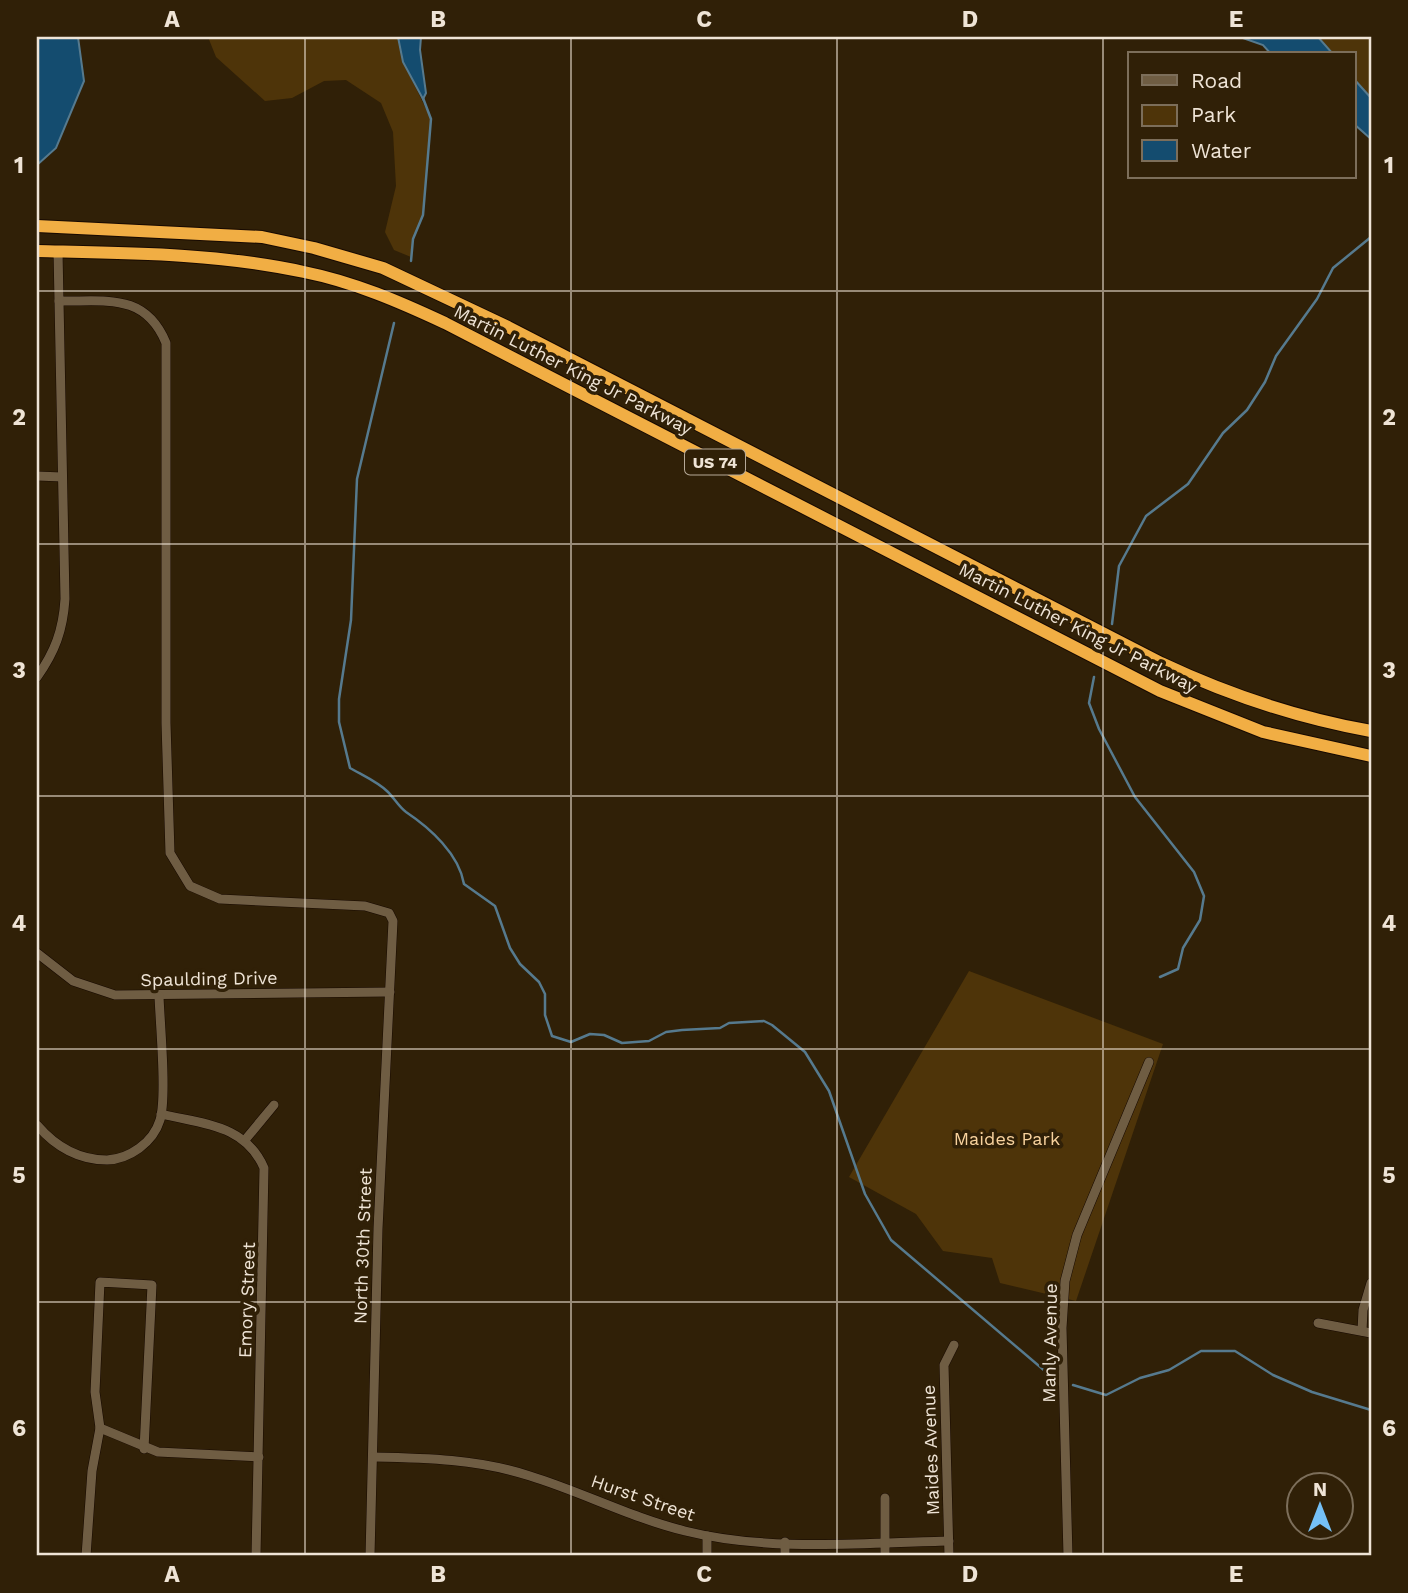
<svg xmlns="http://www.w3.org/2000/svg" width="1408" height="1593" font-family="'Work Sans',sans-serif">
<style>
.green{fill:#4e3409}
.water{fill:#144c6f;stroke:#567a8e;stroke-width:2}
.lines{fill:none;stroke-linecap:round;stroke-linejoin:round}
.stream{stroke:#567a8e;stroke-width:2.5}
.minor-casing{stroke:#170900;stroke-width:10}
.highway-casing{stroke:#170900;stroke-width:14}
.minor{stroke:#6f5d43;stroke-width:9}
.highway{stroke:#f1ae44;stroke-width:12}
.grid{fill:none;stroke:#efe4d6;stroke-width:2;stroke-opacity:0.55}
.labels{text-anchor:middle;stroke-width:7;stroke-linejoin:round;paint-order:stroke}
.shield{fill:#302007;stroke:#b6a998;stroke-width:2}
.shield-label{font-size:16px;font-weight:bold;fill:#efe4d6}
.street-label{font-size:18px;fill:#efe4d6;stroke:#302007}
.park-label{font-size:18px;fill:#f8d29e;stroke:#302007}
.neatline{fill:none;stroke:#efe4d6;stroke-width:2.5}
.grid-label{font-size:23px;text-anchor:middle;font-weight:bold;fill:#efe4d6}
</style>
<rect width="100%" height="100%" fill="#302007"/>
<g class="green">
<polygon points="208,37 398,37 403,62 431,119 423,215 413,239 411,257 394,250 385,232 396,186 393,132 381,103 346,80 324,81 292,98 265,101 216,57"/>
<polygon points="1318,37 1371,37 1371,98 1354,79 1354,54 1333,54"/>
<polygon points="969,971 1163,1044 1076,1301 1000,1283 992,1258 943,1251 916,1214 849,1177"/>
</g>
<g class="water">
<polygon points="37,37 78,37 84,81 56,148 37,165"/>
<polygon points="398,37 421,37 420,50 426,93 423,99 403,62"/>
<polygon points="1240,37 1318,37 1333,54 1271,54 1263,45"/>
<polygon points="1354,79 1371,98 1371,139 1354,124"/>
</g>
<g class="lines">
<g class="stream">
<polyline points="411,261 413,239 423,215 431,119 423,98"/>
<path d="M394 323 357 479 351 620 339 699V722L350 768C362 775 378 782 388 792 394 798 399 807 406 812 430 828 459 854 464 884L495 906 510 948 520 964 539 982 545 994V1015L552 1036 571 1042 590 1034 604 1035 622 1043 649 1041 666 1032 682 1030 720 1028 729 1023 764 1021 772 1025 805 1052 829 1091 865 1194 891 1240 1052 1377"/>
<polyline points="1112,624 1119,566 1146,516 1188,484 1223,433 1247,410 1265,382 1276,356 1317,299 1333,268 1371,237"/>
<polyline points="1094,677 1089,703 1099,729 1135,797 1194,872 1204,896 1200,920 1183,948 1178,969 1160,977"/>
<polyline points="1073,1385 1106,1395 1140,1378 1169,1370 1201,1351 1235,1351 1273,1375 1312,1392 1371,1410"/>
</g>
<g class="minor-casing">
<g id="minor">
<path d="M59 301C105 302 145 292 166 343V723L170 853 190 886 220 899 365 906 389 913 393 921 378 1229 370 1556"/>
<polyline points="37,476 62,477"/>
<path d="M37 677C55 652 63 630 65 599L58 251"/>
<polyline points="37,953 73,981 115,995 390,992"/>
<path d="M161 1114C202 1124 245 1124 264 1168L256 1556"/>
<path d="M37 1125C55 1146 78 1160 107 1160 129 1159 153 1143 160 1120 167 1096 160 1024 159 996"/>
<polyline points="245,1140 274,1105"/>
<polyline points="1318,1323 1371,1333"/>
<polyline points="1362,1331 1363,1310 1371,1283"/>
<polyline points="100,1428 158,1452 259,1457"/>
<path d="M373 1457C426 1458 478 1459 530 1476 582 1492 632 1518 685 1531 769 1552 863 1543 949 1541"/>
<polyline points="885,1498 885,1556"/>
<polyline points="707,1536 707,1556"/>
<polyline points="785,1542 785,1556"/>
<polyline points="86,1556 92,1471 100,1428 95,1392 100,1282 152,1285 144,1449"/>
<polyline points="949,1556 944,1365 954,1345"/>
<polyline points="1068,1556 1062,1328 1065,1281 1077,1235 1149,1062"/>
</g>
</g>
<g class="highway-casing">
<g id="highway">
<path d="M37 226 262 237 314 248 383 268 508 327 1161 663C1229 695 1298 718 1371 731"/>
<path d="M37 251C126 253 217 253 304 272 354 282 400 302 445 323L1160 691 1263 732 1371 756"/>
</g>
</g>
<use href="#minor" class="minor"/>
<use href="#highway" class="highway"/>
</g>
<path class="grid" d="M305 37V1556M571 37V1556M837 37V1556M1103 37V1556M37 291H1371M37 544H1371M37 796H1371M37 1049H1371M37 1302H1371"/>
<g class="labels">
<rect class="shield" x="685" y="449.5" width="60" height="25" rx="5"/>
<g class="shield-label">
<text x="715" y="468">US 74</text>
</g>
<g class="street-label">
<text transform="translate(573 370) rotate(27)" y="6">Martin Luther King Jr Parkway</text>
<text transform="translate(1078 628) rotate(27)" y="6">Martin Luther King Jr Parkway</text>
<text transform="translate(209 979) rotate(-1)" y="6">Spaulding Drive</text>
<text transform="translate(363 1246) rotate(-88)" y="6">North 30th Street</text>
<text transform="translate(247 1300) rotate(-88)" y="6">Emory Street</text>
<text transform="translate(1050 1343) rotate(-89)" y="6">Manly Avenue</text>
<text transform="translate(931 1450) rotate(-92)" y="6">Maides Avenue</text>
<text transform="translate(643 1498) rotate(19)" y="6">Hurst Street</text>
</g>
<g class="park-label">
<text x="1007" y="1145">Maides Park</text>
</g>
</g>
<rect width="1408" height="1593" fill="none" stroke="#302007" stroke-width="77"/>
<rect x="1128" y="52" width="228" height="126" fill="#302007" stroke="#7c6e5a" stroke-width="2"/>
<rect x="1142" y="75" width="35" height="10" fill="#6f5d43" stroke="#7c6e5a" stroke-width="2"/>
<text x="1191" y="88" font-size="21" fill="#efe4d6">Road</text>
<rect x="1142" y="105" width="35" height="21" fill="#4e3409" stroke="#7c6e5a" stroke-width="2"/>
<text x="1191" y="122" font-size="21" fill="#efe4d6">Park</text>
<rect x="1142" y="140" width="35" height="21" fill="#144c6f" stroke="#7c6e5a" stroke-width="2"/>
<text x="1191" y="158" font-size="21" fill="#efe4d6">Water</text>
<g transform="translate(1320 1506)"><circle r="33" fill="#302007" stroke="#7c6e5a" stroke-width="2"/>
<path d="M0-5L12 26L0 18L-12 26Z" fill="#75c0f6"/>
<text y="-10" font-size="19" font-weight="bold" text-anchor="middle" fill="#efe4d6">N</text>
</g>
<rect x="38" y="38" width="1332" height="1516" class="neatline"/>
<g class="grid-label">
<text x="172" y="27">A</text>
<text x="438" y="27">B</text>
<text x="704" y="27">C</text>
<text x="970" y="27">D</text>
<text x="1236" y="27">E</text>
<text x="19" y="173">1</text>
<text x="1389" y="173">1</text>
<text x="19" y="425">2</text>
<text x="1389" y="425">2</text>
<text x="19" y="678">3</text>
<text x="1389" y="678">3</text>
<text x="19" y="931">4</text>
<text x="1389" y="931">4</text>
<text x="19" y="1183">5</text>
<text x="1389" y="1183">5</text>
<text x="19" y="1436">6</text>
<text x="1389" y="1436">6</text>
<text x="172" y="1582">A</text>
<text x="438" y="1582">B</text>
<text x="704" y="1582">C</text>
<text x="970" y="1582">D</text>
<text x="1236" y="1582">E</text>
</g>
</svg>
